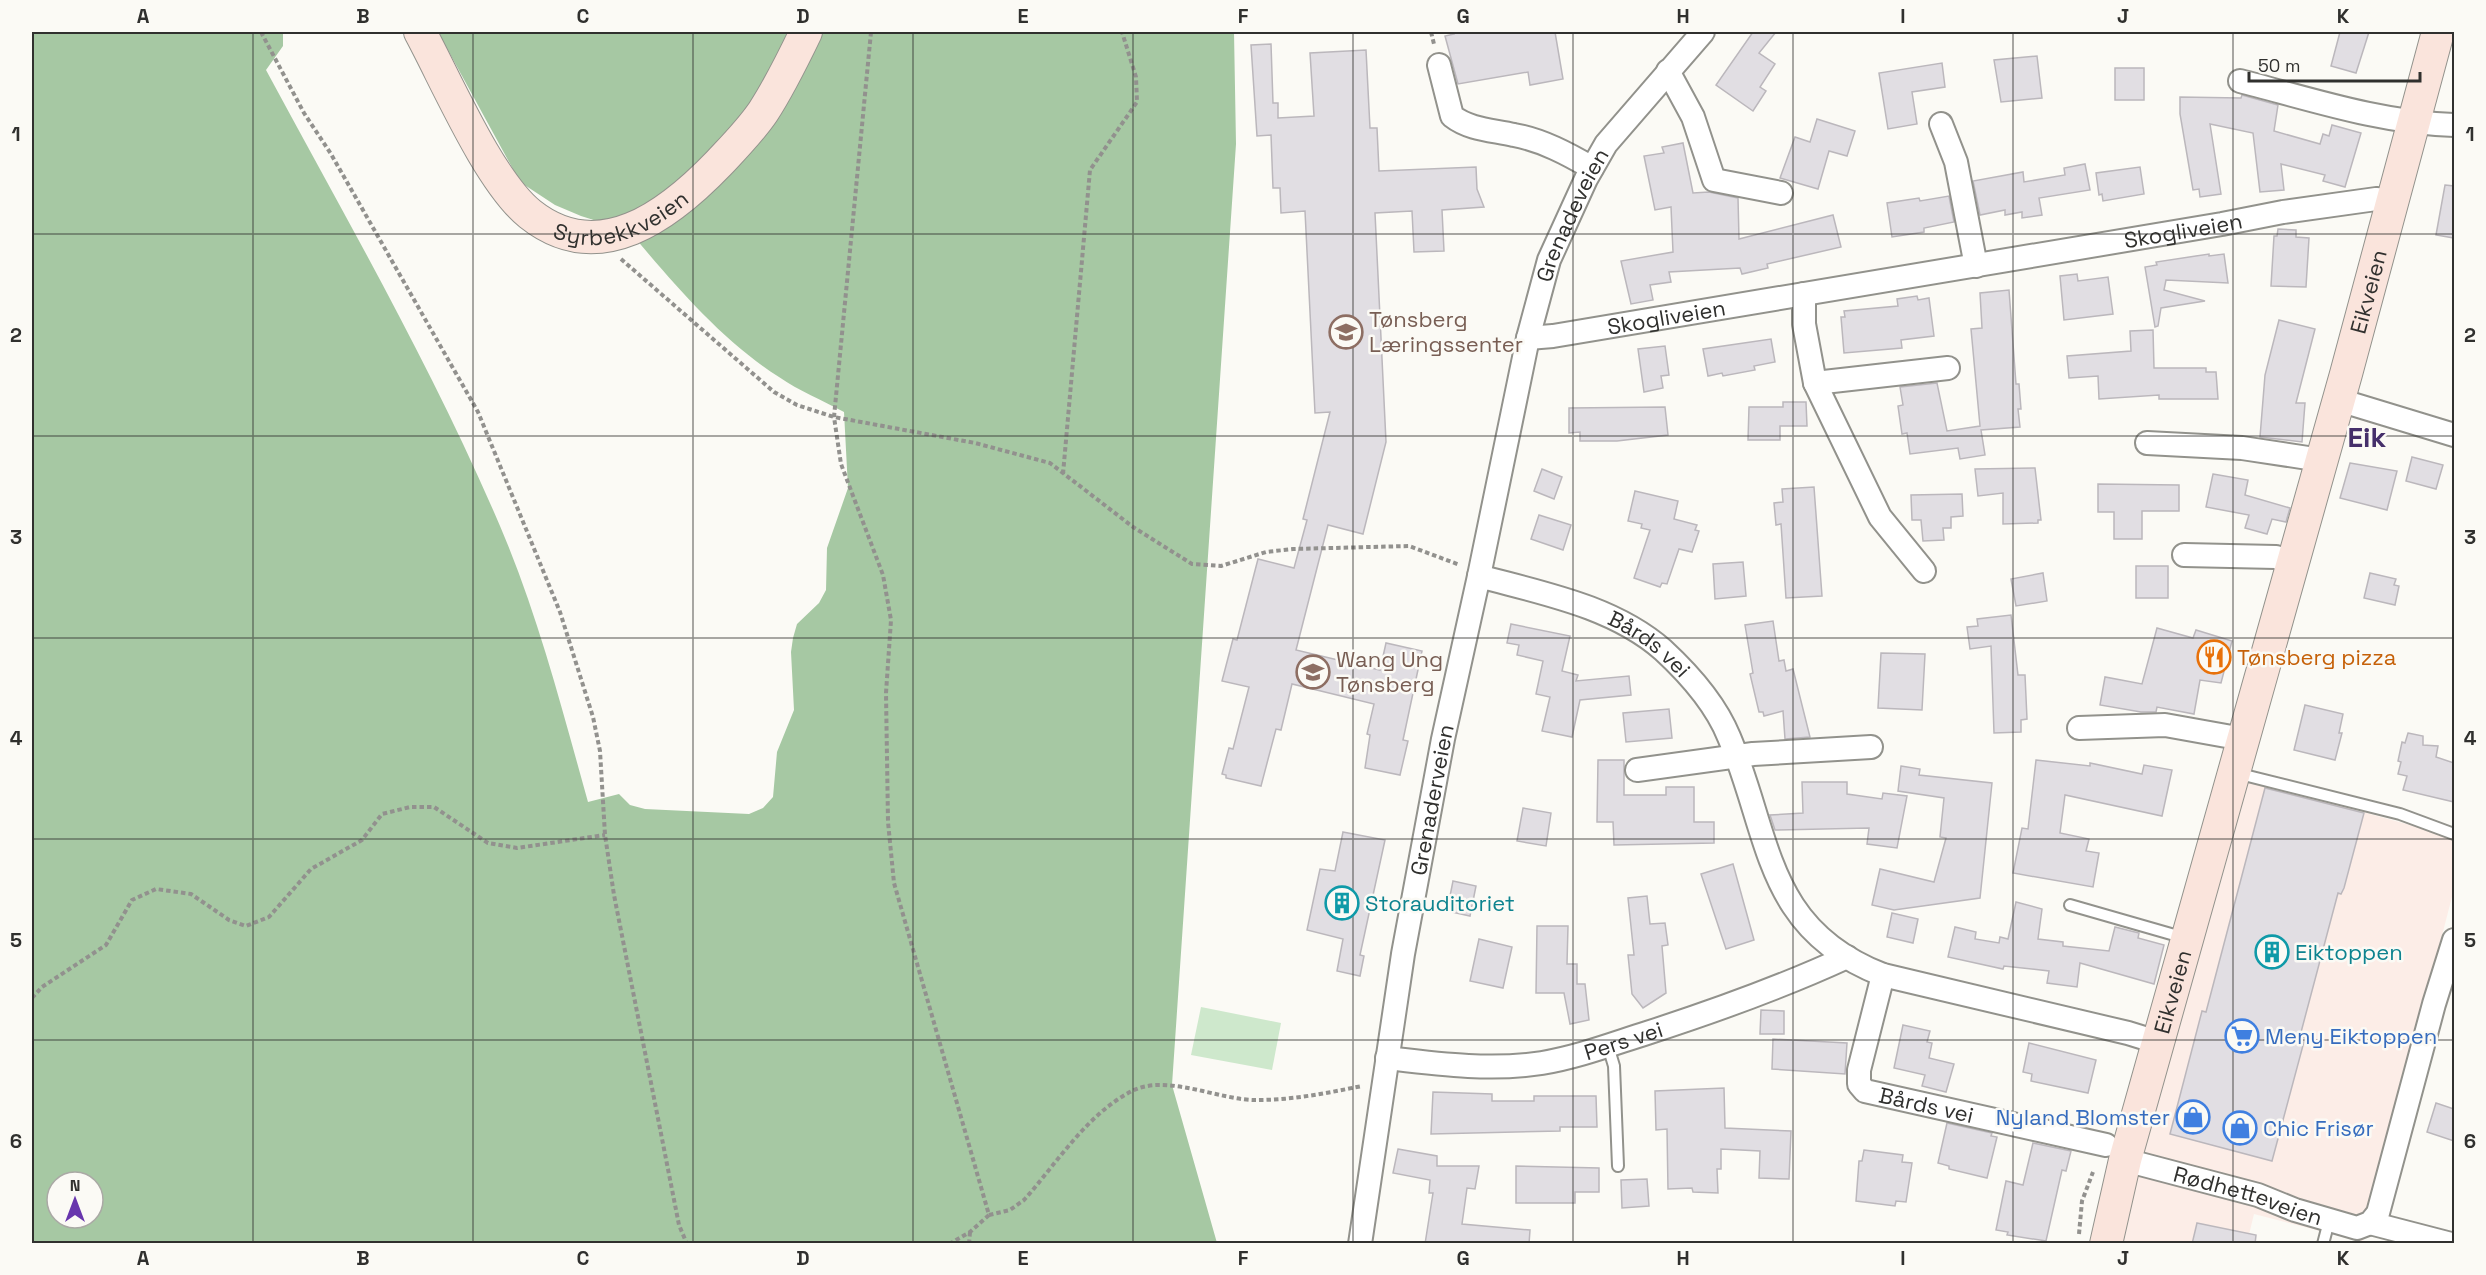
<svg xmlns="http://www.w3.org/2000/svg" width="2486" height="1275" font-family="'Space Grotesk',sans-serif">
<style>
.commercial{fill:#fcede7}
.green{fill:#cee8cc}
.forest{fill:#a6c8a3;fill-rule:evenodd}
.building{fill:#e1dee3;stroke:#bbb7bc;stroke-width:1.5}
.lines{fill:none;stroke-linecap:round;stroke-linejoin:round}
.lane-casing{stroke:#92928c;stroke-width:14}
.street-casing{stroke:#92928c;stroke-width:26}
.secondary-casing{stroke:#92928c;stroke-width:34}
.path{stroke:#92918e;stroke-width:4;stroke-dasharray:4.5 3;stroke-linecap:butt}
.lane{stroke:#fff;stroke-width:10}
.street{stroke:#fff;stroke-width:22}
.secondary{stroke:#fae4dc;stroke-width:32}
.grid{fill:none;stroke:#30302e;stroke-width:1.5;stroke-opacity:0.55}
.labels{text-anchor:middle;stroke-width:5;stroke-linejoin:round;paint-order:stroke}
.street-label{font-size:22px;fill:#30302e;stroke:#fbfaf5}
.education-label{font-size:22px;fill:#785e54;stroke:#fbfaf5;text-anchor:start}
.food-label{font-size:22px;fill:#c56008;stroke:#fbfaf5;text-anchor:start}
.culture-label{font-size:22px;fill:#0d838f;stroke:#fbfaf5;text-anchor:start}
.shop-label{font-size:22px;fill:#366cbe;stroke:#fbfaf5;text-anchor:start}
.district-label{font-size:28px;font-weight:bold;fill:#452f6a;stroke:#fbfaf5}
.neatline{fill:none;stroke:#30302e;stroke-width:2}
.grid-label{font-size:20px;text-anchor:middle;font-weight:bold;fill:#30302e}
</style>
<rect width="100%" height="100%" fill="#fbfaf5"/>
<polygon class="commercial" points="2238,778 2454,837 2454,889 2363,1242 2254,1214 2247,1243 2114,1244"/>
<polygon class="green" points="1201,1007 1281,1023 1272,1070 1191,1055"/>
<path class="forest" d="M32 32H283V46L266 70C347 220 433 369 500 526 538 615 562 709 588 802L619 794 630 805 645 809 749 814 763 808 773 797 777 752 794 710 791 652 793 638 797 624 819 603 826 590 827 548 848 488 844 412C822 400 799 391 779 377 716 337 666 274 618 218L600 222 581 216 555 205 520 182 438 32H1234L1236 144 1172 1085 1217 1243H32ZM57 1182H93V1218H57Z"/>
<g class="building">
<polygon points="1453,32 1555,32 1563,79 1530,85 1528,72 1458,84 1445,36 1454,34"/>
<polygon points="1753,32 1776,32 1759,53 1775,64 1760,87 1766,91 1753,111 1716,85"/>
<polygon points="2340,32 2369,32 2356,73 2331,66"/>
<polygon points="1271,44 1273,103 1278,103 1278,118 1314,116 1310,53 1366,50 1370,128 1377,128 1379,171 1476,167 1477,189 1484,207 1442,210 1444,251 1414,252 1412,211 1375,213 1386,442 1363,534 1328,525 1296,650 1380,670 1386,643 1422,651 1403,740 1408,741 1400,775 1365,768 1370,735 1367,734 1374,704 1292,684 1281,730 1276,729 1261,786 1226,778 1226,775 1222,774 1229,748 1233,749 1249,687 1222,681 1233,639 1237,640 1258,559 1294,568 1307,520 1303,519 1330,412 1315,413 1305,211 1281,213 1280,188 1273,188 1271,135 1257,136 1251,45"/>
<polygon points="2037,56 2042,98 2001,102 1994,60"/>
<polygon points="1942,63 1945,87 1912,92 1917,124 1888,129 1879,73"/>
<rect x="2115" y="68" width="29" height="32"/>
<polygon points="2242,95 2278,105 2274,131 2320,144 2323,134 2329,136 2332,125 2361,133 2345,187 2323,181 2325,175 2281,164 2284,190 2260,192 2253,133 2210,124 2221,194 2200,197 2199,189 2193,190 2180,114 2180,97 2241,98"/>
<polygon points="1817,119 1855,131 1847,156 1829,151 1818,189 1780,178 1795,137 1810,142"/>
<polygon points="1683,143 1693,193 1709,192 1738,198 1739,239 1833,215 1841,247 1767,264 1768,268 1742,274 1740,268 1669,272 1671,282 1650,285 1653,300 1631,304 1621,261 1673,252 1671,207 1655,210 1644,156 1664,153 1662,147"/>
<polygon points="2085,164 2090,190 2039,198 2042,215 2022,218 2022,212 2005,215 2005,210 1980,215 1973,181 2023,172 2024,182 2065,175 2064,168"/>
<polygon points="2140,167 2144,194 2103,201 2102,194 2099,195 2096,173"/>
<polygon points="2445,185 2454,186 2454,238 2436,235"/>
<polygon points="1949,196 1954,222 1924,228 1924,232 1892,237 1887,203 1919,198 1920,201"/>
<polygon points="2278,229 2296,230 2296,237 2309,238 2306,287 2271,286 2274,236 2277,236"/>
<polygon points="2209,254 2209,256 2224,254 2228,283 2166,280 2164,290 2205,301 2161,308 2158,326 2155,327 2145,267 2157,265 2156,262"/>
<polygon points="2077,274 2078,281 2108,277 2113,314 2064,320 2060,276"/>
<polygon points="2009,290 2016,384 2019,384 2021,409 2018,409 2020,427 1981,430 1985,455 1960,459 1958,448 1910,454 1907,433 1902,434 1898,406 1903,405 1900,387 1937,383 1947,431 1980,426 1971,329 1982,328 1980,293"/>
<polygon points="1917,296 1918,300 1929,298 1934,336 1901,340 1902,348 1844,353 1841,317 1845,317 1844,311 1898,306 1897,299"/>
<polygon points="2279,320 2315,329 2296,403 2305,403 2302,442 2260,437 2265,375"/>
<polygon points="2153,330 2154,368 2206,368 2206,372 2216,372 2218,399 2159,399 2159,395 2099,399 2098,376 2069,378 2067,356 2131,351 2130,331"/>
<polygon points="1771,339 1775,362 1754,366 1755,370 1723,376 1722,373 1708,376 1703,349"/>
<polygon points="1665,346 1669,375 1661,376 1663,388 1644,392 1638,349"/>
<polygon points="1783,402 1806,402 1807,426 1780,426 1780,440 1748,440 1749,407 1783,407"/>
<polygon points="1665,407 1668,435 1617,441 1580,441 1580,432 1569,433 1569,408"/>
<polygon points="2412,457 2443,465 2436,489 2406,481"/>
<polygon points="2350,463 2397,471 2387,510 2340,498"/>
<polygon points="2035,468 2041,520 2038,520 2038,523 2003,524 2003,493 1978,496 1975,469"/>
<polygon points="1542,469 1562,477 1554,499 1534,491"/>
<polygon points="2213,474 2248,480 2245,495 2290,508 2286,522 2272,519 2267,534 2245,528 2249,515 2206,507"/>
<polygon points="2098,484 2179,485 2179,511 2142,511 2142,539 2114,539 2114,512 2098,512"/>
<polygon points="1814,487 1822,596 1786,598 1781,524 1776,525 1774,503 1783,502 1782,489"/>
<polygon points="1635,491 1678,501 1674,519 1697,525 1695,530 1699,531 1692,552 1679,549 1667,584 1662,583 1660,587 1634,578 1650,530 1641,528 1642,524 1628,521"/>
<polygon points="1962,494 1963,516 1951,517 1951,528 1943,528 1944,540 1923,541 1921,520 1912,520 1911,495"/>
<polygon points="1539,515 1571,525 1563,550 1531,539"/>
<polygon points="1743,562 1746,596 1715,599 1713,564"/>
<rect x="2136" y="566" width="32" height="32"/>
<polygon points="2043,573 2047,601 2016,606 2011,579"/>
<polygon points="2370,573 2396,579 2394,585 2399,586 2395,605 2364,598"/>
<polygon points="2011,615 2018,675 2025,675 2027,719 2021,720 2021,732 1994,733 1991,646 1970,649 1967,627 1978,626 1977,619"/>
<polygon points="1773,621 1779,661 1784,660 1786,671 1793,669 1810,737 1785,739 1783,711 1764,716 1763,712 1759,712 1750,674 1753,673 1745,625"/>
<polygon points="1511,624 1570,636 1562,671 1578,675 1576,681 1629,676 1631,695 1580,700 1572,737 1542,731 1550,697 1536,694 1543,661 1517,655 1519,645 1507,643"/>
<polygon points="2157,628 2193,638 2196,630 2232,641 2221,683 2200,680 2194,714 2157,707 2156,712 2141,712 2100,705 2105,677 2142,684"/>
<polygon points="1881,653 1925,654 1922,710 1878,708"/>
<polygon points="2305,705 2343,714 2339,733 2342,733 2335,760 2294,750"/>
<polygon points="1669,709 1672,738 1626,742 1623,713"/>
<polygon points="2408,733 2423,736 2423,745 2438,746 2436,757 2454,763 2454,802 2403,790 2407,776 2398,774 2401,762 2398,761 2402,742 2405,743"/>
<polygon points="1598,760 1624,760 1624,795 1666,795 1666,787 1694,787 1694,822 1714,822 1714,843 1614,845 1613,822 1597,822"/>
<polygon points="2036,760 2090,766 2090,763 2142,774 2144,765 2172,770 2162,816 2065,795 2060,833 2089,839 2086,851 2099,853 2093,887 2013,873 2022,828 2028,829"/>
<polygon points="1901,766 1920,769 1919,775 1992,783 1980,898 1894,910 1872,905 1880,869 1934,882 1946,838 1940,837 1944,798 1898,791"/>
<polygon points="1802,782 1847,782 1847,794 1882,799 1883,793 1907,796 1897,848 1867,844 1869,828 1775,830 1770,815 1803,813"/>
<polygon points="2265,788 2364,813 2344,888 2341,894 2338,893 2300,1036 2305,1038 2272,1161 2170,1134 2202,1011 2206,1012"/>
<polygon points="1523,808 1551,813 1546,846 1517,841"/>
<polygon points="1343,832 1385,840 1360,955 1364,956 1360,976 1337,971 1343,939 1307,930 1320,869 1335,871"/>
<polygon points="1733,864 1754,940 1726,949 1701,874"/>
<polygon points="1453,881 1476,886 1470,916 1447,911"/>
<polygon points="1647,896 1650,924 1665,923 1668,945 1662,946 1666,993 1643,1008 1632,994 1628,955 1634,955 1628,898"/>
<polygon points="2016,902 2042,909 2038,939 2063,942 2063,946 2109,951 2115,927 2139,933 2138,938 2164,945 2154,984 2080,963 2077,987 2047,983 2049,971 2004,966 2003,969 1948,957 1955,927 1976,932 1975,939 1999,943 2000,937 2008,939"/>
<polygon points="1892,913 1918,919 1913,943 1887,937"/>
<polygon points="1537,926 1568,926 1567,964 1577,964 1577,984 1585,984 1589,1020 1570,1024 1564,993 1536,993"/>
<polygon points="1479,939 1512,947 1503,988 1470,981"/>
<polygon points="1761,1010 1784,1011 1784,1034 1760,1034"/>
<polygon points="1903,1025 1930,1031 1927,1042 1932,1043 1929,1058 1954,1064 1946,1092 1922,1086 1925,1075 1894,1068"/>
<polygon points="1773,1039 1847,1043 1845,1074 1772,1069"/>
<polygon points="2029,1043 2096,1060 2088,1093 2031,1081 2032,1074 2023,1072"/>
<polygon points="1724,1088 1725,1128 1791,1131 1789,1179 1759,1178 1760,1151 1721,1149 1721,1169 1717,1169 1718,1193 1693,1192 1692,1188 1668,1189 1667,1129 1656,1130 1655,1091"/>
<polygon points="1433,1092 1492,1094 1492,1101 1534,1101 1534,1096 1596,1096 1597,1127 1560,1127 1560,1131 1431,1134"/>
<polygon points="2436,1103 2454,1109 2454,1141 2427,1132"/>
<polygon points="1947,1123 1992,1133 1991,1136 1997,1137 1987,1178 1949,1169 1949,1166 1938,1163"/>
<polygon points="2033,1143 2071,1151 2066,1171 2062,1170 2046,1241 2007,1235 2008,1232 1996,1230 2006,1181 2023,1185"/>
<polygon points="1398,1149 1437,1156 1437,1166 1479,1166 1475,1189 1467,1188 1462,1224 1530,1230 1529,1244 1425,1244 1433,1193 1429,1193 1430,1180 1393,1173"/>
<polygon points="1864,1150 1903,1155 1902,1162 1912,1163 1906,1202 1896,1201 1895,1206 1856,1201 1859,1161 1862,1161"/>
<polygon points="1516,1166 1599,1168 1599,1192 1575,1192 1575,1203 1516,1203"/>
<polygon points="1647,1179 1649,1206 1622,1208 1621,1180"/>
<polygon points="2197,1223 2256,1235 2255,1244 2192,1244"/>
</g>
<g class="lines">
<g class="lane-casing">
<g id="lane">
<polyline points="2236,773 2400,814 2454,834"/>
<polyline points="2070,905 2185,938"/>
<polyline points="1608,1046 1614,1066 1618,1166"/>
<polyline points="2323,1244 2329,1221"/>
</g>
</g>
<g class="street-casing">
<g id="street">
<path d="M1439 65 1452 116C1470 130 1493 130 1514 135 1542 140 1568 154 1592 168"/>
<polyline points="1668,71 1693,117 1714,180 1781,193"/>
<path d="M2240 81C2310 99 2382 123 2454 125"/>
<polyline points="1941,124 1956,162 1976,266"/>
<polyline points="1804,294 1804,324 1815,383 1880,517 1924,571"/>
<path id="s1" d="M1528 338 1553 336 2222 224 2283 212 2376 199 2393 201"/>
<polyline points="1815,383 1948,368"/>
<polyline points="2339,400 2454,435"/>
<polyline points="2147,443 2242,448 2321,460"/>
<polyline points="2184,555 2276,557 2293,564"/>
<path id="s2" d="M1479 576 1528 338 1549 260 1586 179 1606 144 1703 32"/>
<polyline points="2079,728 2165,725 2243,739"/>
<polyline points="1637,770 1753,754 1871,747"/>
<path id="s3" d="M1883 975 1859 1070V1084L1865 1091 2106 1145"/>
<path id="s4" d="M1387 1058C1438 1064 1491 1071 1542 1063 1578 1057 1612 1044 1647 1033 1715 1011 1782 987 1847 957"/>
<path id="s5" d="M2125 1160 2258 1195 2295 1210 2357 1228 2370 1223 2378 1213 2434 1004 2454 940"/>
<polyline points="2370,1223 2451,1244"/>
<path id="s6" d="M1360 1244 1403 954 1443 739 1479 576C1541 593 1613 606 1663 650 1689 674 1716 705 1729 737 1771 836 1764 929 1883 975L2128 1033 2157 1042"/>
</g>
</g>
<g class="secondary-casing">
<g id="secondary">
<path id="s7" d="M420 32C446 80 489 181 530 214 599 269 669 215 719 163 734 147 750 131 763 112 780 86 793 59 806 32"/>
<path id="s8" d="M2106 1244 2125 1160 2346 374 2438 32"/>
</g>
</g>
<g class="path">
<polyline points="261,32 304,113 331,154 478,412 560,612 593,717 600,751 605,835 614,895 679,1225 687,1244"/>
<polyline points="871,32 834,417 841,464 883,575 891,620 886,693 888,822 894,883 989,1215 970,1232 949,1244"/>
<polyline points="1431,32 1434,44"/>
<polyline points="621,259 774,392 797,405 834,417 975,443 1050,463 1133,527 1192,564 1221,566 1266,552 1293,549 1409,546 1460,565"/>
<polyline points="1063,474 1090,170 1137,102 1136,77 1122,32"/>
<polyline points="32,998 42,987 106,945 132,900 156,889 191,894 229,920 246,926 269,917 311,869 362,840 382,814 410,807 434,807 488,843 517,848 605,835"/>
<path d="M989 1215 1010 1210 1024 1200C1057 1163 1087 1114 1132 1091 1167 1073 1220 1101 1258 1100 1293 1100 1327 1093 1362 1086"/>
<polyline points="2079,1234 2082,1201 2093,1172"/>
<polyline points="969,1244 970,1232"/>
</g>
<use href="#lane" class="lane"/>
<use href="#street" class="street"/>
<use href="#secondary" class="secondary"/>
</g>
<path class="grid" d="M253 32V1244M473 32V1244M693 32V1244M913 32V1244M1133 32V1244M1353 32V1244M1573 32V1244M1793 32V1244M2013 32V1244M2233 32V1244M32 234H2454M32 436H2454M32 638H2454M32 839H2454M32 1040H2454"/>
<defs>
<g id="school-ring" transform="scale(1.725)"><circle r="9.5" fill="#fbfaf5" stroke="#8d6e63" stroke-width="1.5"/><path d="M0-5L7-2L0 1L-7-2ZM-4 1L0 2.5L4 1V4Q0 6-4 4Z" fill="#8d6e63"/></g>
<g id="restaurant-ring" transform="scale(1.725)"><circle r="9.5" fill="#fbfaf5" stroke="#e8710a" stroke-width="1.5"/><path d="M-5-6h1v4h1v-4h1v4h1v-4h1v5L-1.5 .5V6h-2V.5L-5-1ZM5-6V6H3V1.5H1.5Q1.5-4 5-6Z" fill="#e8710a"/></g>
<g id="building-ring" transform="scale(1.725)"><circle r="9.5" fill="#fbfaf5" stroke="#0f9aa8" stroke-width="1.5"/><path d="M-4-6H4V6H1V3H-1V6H-4ZM-2.5-4.3h1.7v1.8h-1.7ZM.8-4.3h1.7v1.8H.8ZM-2.5-1h1.7V.8h-1.7ZM.8-1h1.7V.8H.8Z" fill="#0f9aa8"/></g>
<g id="supermarket-ring" transform="scale(1.725)"><circle r="9.5" fill="#fbfaf5" stroke="#3f7fe0" stroke-width="1.5"/><path d="M-6-5.5h2.5l.6 2H6L4.5 2H-2.5L-4.4-4H-6ZM-1.5 3.2a1.3 1.3 0 1 0 .1 0ZM3 3.2a1.3 1.3 0 1 0 .1 0Z" fill="#3f7fe0"/></g>
<g id="shop-ring" transform="scale(1.725)"><circle r="9.5" fill="#fbfaf5" stroke="#3f7fe0" stroke-width="1.5"/><path d="M-5-2.5h2.3a2.7 3.5 0 0 1 5.4 0H5L5.5 6h-11ZM-1.5-2.5h3a1.5 2.3 0 0 0-3 0Z" fill="#3f7fe0"/></g>
</defs>
<g fill-rule="evenodd">
<use href="#school-ring" x="1346" y="332"/>
<use href="#restaurant-ring" x="2214" y="657"/>
<use href="#school-ring" x="1313" y="672"/>
<use href="#building-ring" x="1342" y="903"/>
<use href="#building-ring" x="2272" y="952"/>
<use href="#supermarket-ring" x="2242" y="1036"/>
<use href="#shop-ring" x="2193" y="1117"/>
<use href="#shop-ring" x="2240" y="1128"/>
</g>
<g class="labels">
<g class="street-label">
<text dy="8" stroke="none"><textPath href="#s7" startOffset="314">Syrbekkveien</textPath></text>
<text dy="8" stroke="none"><textPath href="#s2" startOffset="374">Grenadeveien</textPath></text>
<text dy="8" stroke="none"><textPath href="#s1" startOffset="664">Skogliveien</textPath></text>
<text dy="8" stroke="none"><textPath href="#s8" startOffset="988">Eikveien</textPath></text>
<text dy="8" stroke="none"><textPath href="#s1" startOffset="140">Skogliveien</textPath></text>
<text dy="8" stroke="none"><textPath href="#s6" startOffset="864">Bårds vei</textPath></text>
<text dy="8" stroke="none"><textPath href="#s6" startOffset="450">Grenaderveien</textPath></text>
<text dy="8" stroke="none"><textPath href="#s8" startOffset="261">Eikveien</textPath></text>
<text dy="8" stroke="none"><textPath href="#s4" startOffset="240">Pers vei</textPath></text>
<text dy="8" stroke="none"><textPath href="#s3" startOffset="184">Bårds vei</textPath></text>
<text dy="8" stroke="none"><textPath href="#s5" startOffset="128">Rødhetteveien</textPath></text>
</g>
<g class="education-label">
<text x="1369" y="327">Tønsberg<tspan x="1369" dy="25">Læringssenter</tspan></text>
<text x="1336" y="667">Wang Ung<tspan x="1336" dy="25">Tønsberg</tspan></text>
</g>
<g class="food-label">
<text x="2237" y="665">Tønsberg pizza</text>
</g>
<g class="culture-label">
<text x="1365" y="911">Storauditoriet</text>
<text x="2295" y="960">Eiktoppen</text>
</g>
<g class="shop-label">
<text x="2265" y="1044">Meny Eiktoppen</text>
<text x="2170" y="1125" text-anchor="end">Nyland Blomster</text>
<text x="2263" y="1136">Chic Frisør</text>
</g>
<g class="district-label">
<text x="2367" y="447">Eik</text>
</g>
</g>
<rect width="2486" height="1275" fill="none" stroke="#fbfaf5" stroke-width="66"/>
<g transform="translate(75 1200)"><circle r="28" fill="#fbfaf5" stroke="#aaa9a5" stroke-width="1.5"/>
<path d="M0-4.5L10 22L0 15L-10 22Z" fill="#6836ad"/>
<text y="-9" font-size="16" font-weight="bold" text-anchor="middle" fill="#30302e">N</text>
</g>
<path d="M2249 72v9h171v-9" fill="none" stroke="#30302e" stroke-width="3"/>
<text x="2258" y="72" font-size="18" fill="#30302e" stroke="#fbfaf5" stroke-width="4.5" paint-order="stroke">50 m</text>
<rect x="33" y="33" width="2420" height="1209" class="neatline"/>
<g class="grid-label">
<text x="143" y="23">A</text>
<text x="363" y="23">B</text>
<text x="583" y="23">C</text>
<text x="803" y="23">D</text>
<text x="1023" y="23">E</text>
<text x="1243" y="23">F</text>
<text x="1463" y="23">G</text>
<text x="1683" y="23">H</text>
<text x="1903" y="23">I</text>
<text x="2123" y="23">J</text>
<text x="2343" y="23">K</text>
<text x="16" y="141">1</text>
<text x="2470" y="141">1</text>
<text x="16" y="342">2</text>
<text x="2470" y="342">2</text>
<text x="16" y="544">3</text>
<text x="2470" y="544">3</text>
<text x="16" y="745">4</text>
<text x="2470" y="745">4</text>
<text x="16" y="947">5</text>
<text x="2470" y="947">5</text>
<text x="16" y="1148">6</text>
<text x="2470" y="1148">6</text>
<text x="143" y="1265">A</text>
<text x="363" y="1265">B</text>
<text x="583" y="1265">C</text>
<text x="803" y="1265">D</text>
<text x="1023" y="1265">E</text>
<text x="1243" y="1265">F</text>
<text x="1463" y="1265">G</text>
<text x="1683" y="1265">H</text>
<text x="1903" y="1265">I</text>
<text x="2123" y="1265">J</text>
<text x="2343" y="1265">K</text>
</g>
</svg>
